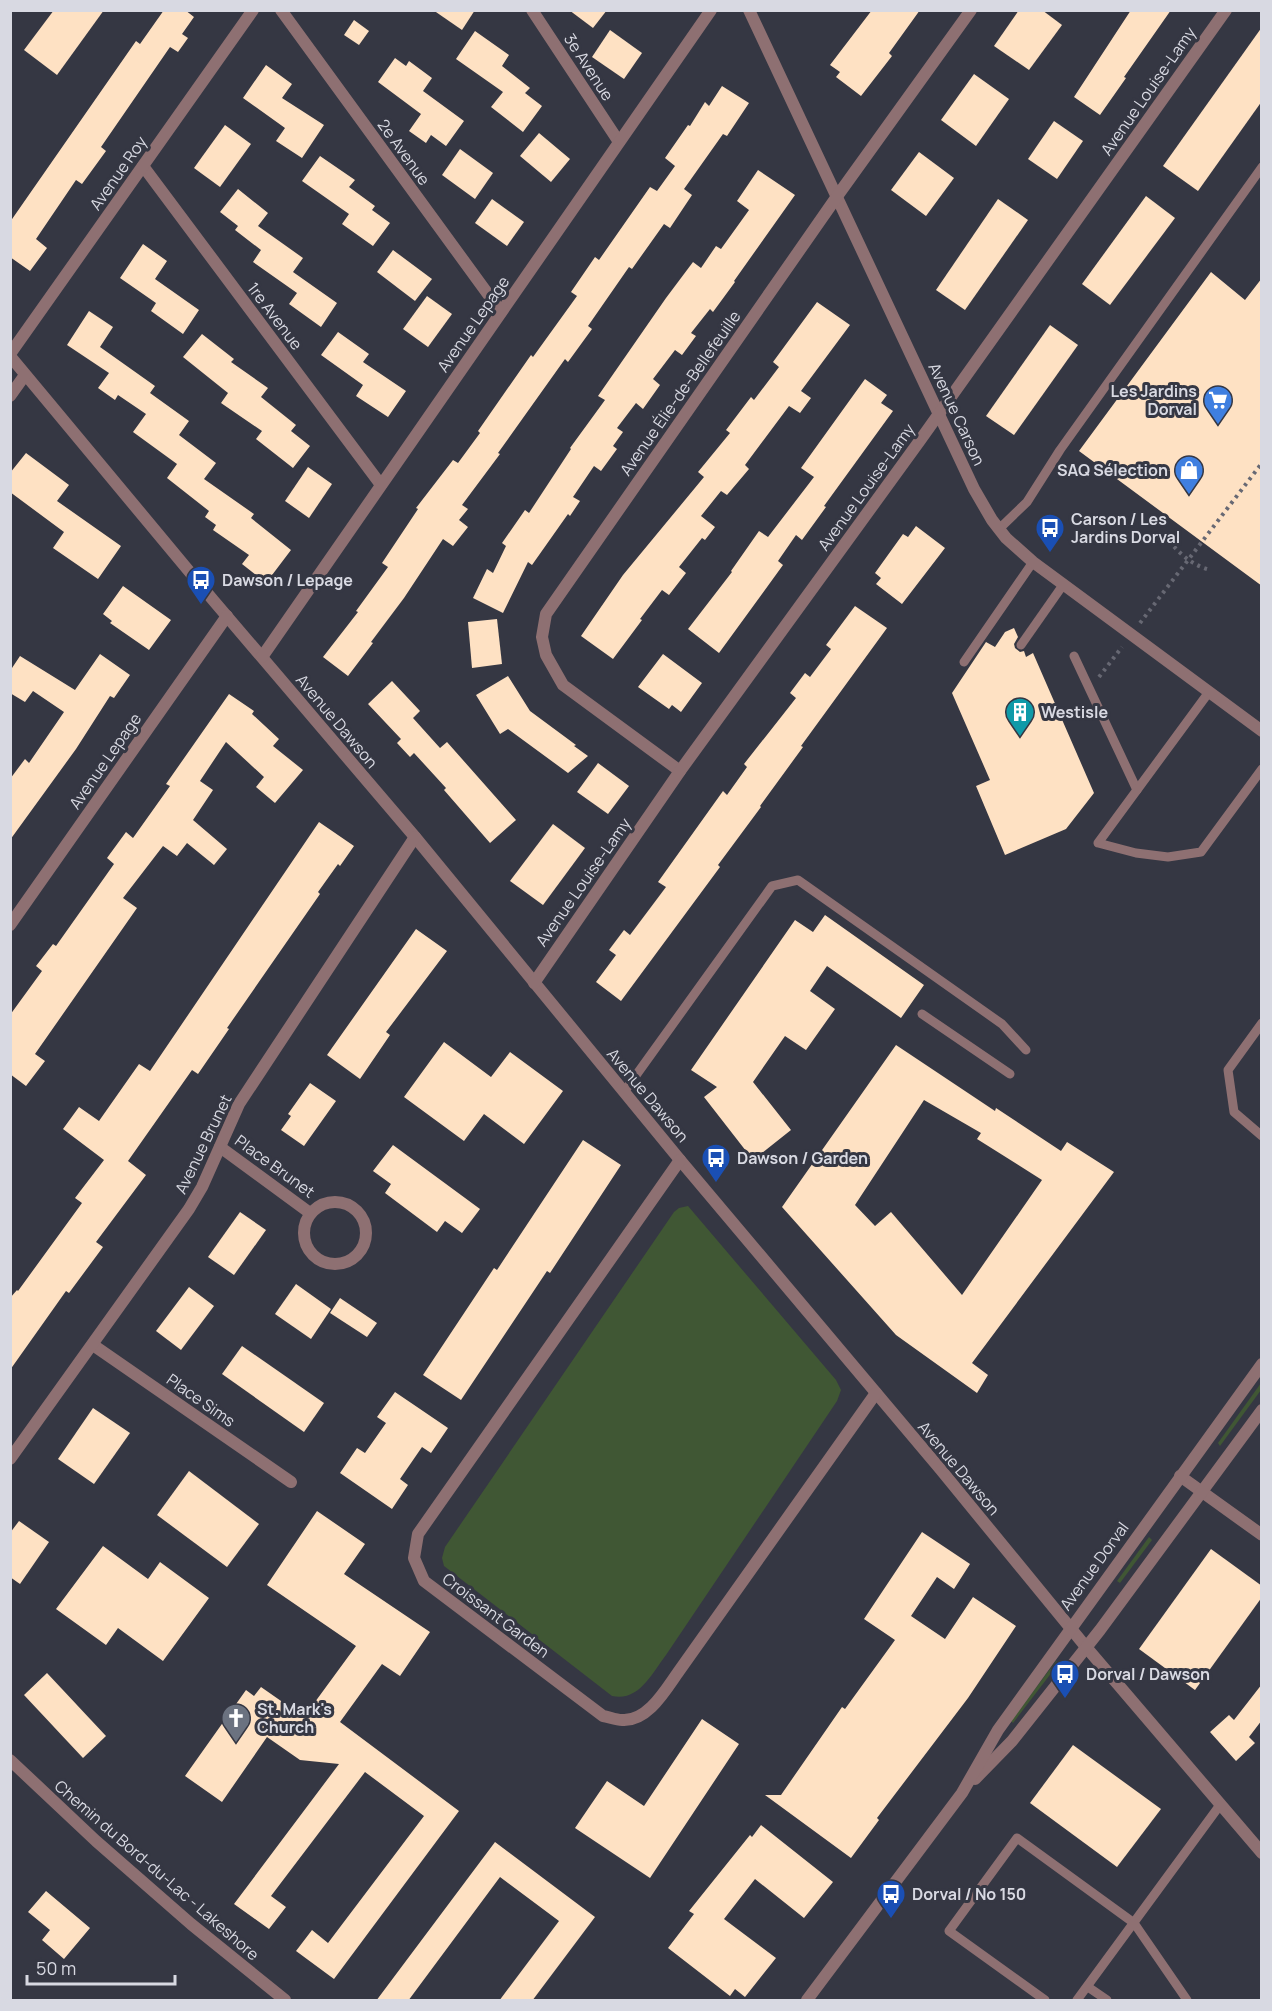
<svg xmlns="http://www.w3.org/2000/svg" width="1272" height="2011" font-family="Manrope,sans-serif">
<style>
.green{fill:#405734}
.building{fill:#fee1c3;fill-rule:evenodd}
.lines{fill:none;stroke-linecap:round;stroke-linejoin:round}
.path{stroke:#676873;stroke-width:4;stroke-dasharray:3 4.5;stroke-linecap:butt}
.service{stroke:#8e7072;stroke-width:9}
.minor{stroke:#8e7072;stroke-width:12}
.tertiary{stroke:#8e7072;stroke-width:12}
.labels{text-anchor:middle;stroke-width:6;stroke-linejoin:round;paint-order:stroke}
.street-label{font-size:16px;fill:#d8d9e2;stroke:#353743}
.poi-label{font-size:16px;font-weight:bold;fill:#d8d9e2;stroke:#353743;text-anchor:start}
</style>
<rect width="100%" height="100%" fill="#353743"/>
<g class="green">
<path d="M688 1206 836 1380 841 1390 837 1401 666 1655C652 1673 639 1702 612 1696L444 1566 442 1558 445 1547 674 1212 679 1208Z"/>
<polygon points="1261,1383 1261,1390 1220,1446 1218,1443"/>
<polygon points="1149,1537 1152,1540 1120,1583 1117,1581"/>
<polygon points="1056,1661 1059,1663 1013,1723 1011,1721"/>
</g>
<g class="building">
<polygon points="54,10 104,10 57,75 24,50"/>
<polygon points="164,10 185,10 194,17 182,34 188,38 178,52 170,47 101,147 106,151 82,184 76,180 36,239 47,248 30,271 10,257 10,222 136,41 140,44"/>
<polygon points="433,10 475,10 462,30"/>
<polygon points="569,10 607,10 593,28"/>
<polygon points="872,10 920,10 889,53 892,56 861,96 836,77 840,72 830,65"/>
<polygon points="1019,10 1042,10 1062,25 1029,70 994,46"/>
<polygon points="1131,10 1171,10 1124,77 1126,78 1100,115 1074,97"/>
<polygon points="354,20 369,31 359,45 344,35"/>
<polygon points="1262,27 1262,101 1198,191 1163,166"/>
<polygon points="610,30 642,53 624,79 592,57"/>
<polygon points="475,31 509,55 502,66 530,88 525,93 542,106 523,132 491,107 503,92 456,59"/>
<polygon points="395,58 406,66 409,61 432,78 423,91 464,121 446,146 431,135 426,143 409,131 421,114 378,82"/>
<polygon points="266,65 292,84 282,98 324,125 302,158 276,141 285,128 243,98"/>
<polygon points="974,74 1009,99 976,146 941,120"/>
<polygon points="722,86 749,103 727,136 723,134 684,189 692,195 670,228 664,224 632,269 629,267 588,326 592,329 568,362 565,359 498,453 500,454 462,505 468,509 459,520 468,527 453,546 443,539 404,598 371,642 373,643 348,676 323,657 358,612 356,611 388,567 382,563 418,509 416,508 453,460 458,463 480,433 478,431 531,355 533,357 577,296 571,292 595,257 599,260 650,187 657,191 675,166 665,158 688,125 690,126 705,102 709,106"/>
<polygon points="1054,121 1083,141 1057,179 1028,159"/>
<polygon points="225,125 251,144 220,187 194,168"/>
<polygon points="539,133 570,159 551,182 520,156"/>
<polygon points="460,149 493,173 475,199 442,175"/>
<polygon points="919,152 954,178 926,216 891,190"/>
<polygon points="320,156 355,180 349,187 375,206 372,210 390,223 373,246 342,224 349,214 302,181"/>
<polygon points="758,170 795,195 734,281 735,282 713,312 710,309 691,333 696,336 682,355 675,350 653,379 660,385 643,409 636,403 617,428 623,432 613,446 617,449 601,471 594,466 573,497 580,501 570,516 568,514 532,565 528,562 503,613 473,598 487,569 493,573 506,546 502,543 525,510 529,513 571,449 570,448 605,400 598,396 666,298 693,262 701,268 716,246 721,249 749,210 737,201"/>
<polygon points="238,189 268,213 258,226 303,258 293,272 337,303 321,327 289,304 297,293 253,262 261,250 235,230 238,226 220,212"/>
<polygon points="1146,196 1175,218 1110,305 1082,284"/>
<polygon points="492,199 524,222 507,246 475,223"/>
<polygon points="998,199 1028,220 965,310 936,290"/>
<polygon points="143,244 167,261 155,279 199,310 183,334 151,311 156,303 120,278"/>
<polygon points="393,250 432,279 415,301 377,272"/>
<polygon points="1211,272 1245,300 1262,278 1262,586 1079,451"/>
<polygon points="427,296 452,314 428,347 403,329"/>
<polygon points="817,302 850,325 801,391 811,398 800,413 789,406 745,465 749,469 727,495 721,491 701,516 715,527 705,540 702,538 679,567 686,573 669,595 662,590 640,619 642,620 613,659 581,636 623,575 704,477 698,472 730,433 726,430 751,397 754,400 779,367 773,362"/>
<polygon points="89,311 113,327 100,347 155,386 150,393 189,421 179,435 216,463 204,479 254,514 251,518 291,550 266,583 242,564 249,555 213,530 216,525 205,517 209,511 167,478 177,464 133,432 146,414 118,395 115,400 98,388 109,373 67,345"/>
<polygon points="1050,325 1078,345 1014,435 986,416"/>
<polygon points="338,332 369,354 363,362 406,391 388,417 356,396 363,385 321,355"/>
<polygon points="202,334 234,359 231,362 268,388 261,397 296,425 291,431 310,446 293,468 256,439 262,431 221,403 228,393 183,357"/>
<polygon points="865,379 887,395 881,403 893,411 824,506 826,507 802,540 796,535 778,561 783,565 719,653 688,629 732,572 731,571 759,531 768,537 814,477 801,468"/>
<polygon points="26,453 69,485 57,501 121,546 98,579 53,548 64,532 10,492 10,473"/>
<polygon points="308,467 332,484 309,518 285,501"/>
<polygon points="916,526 945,548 902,604 876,584 881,578 875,573 903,534 908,537"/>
<polygon points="123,586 171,620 149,650 110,623 112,621 103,614"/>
<polygon points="855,606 887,628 801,746 803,747 760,806 761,807 718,865 720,867 621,1001 596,982 616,955 609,950 624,930 630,935 666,887 658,882 723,791 727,795 747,767 744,764 796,698 790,693 805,673 810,677 831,649 826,645"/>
<polygon points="497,619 502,664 472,668 468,622"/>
<polygon points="1014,628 1018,637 1014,644 1015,648 1020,652 1024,651 1026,657 1033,653 1094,793 1066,829 1005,855 976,786 990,780 952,693 986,642 995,647 1005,632"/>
<polygon points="100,654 130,675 114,698 110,696 76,749 10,840 10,779 25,759 29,763 64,712 33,691 25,702 10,693 10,671 20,656 75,690"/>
<polygon points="663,654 702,683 681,712 672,705 669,709 638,687"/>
<polygon points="508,676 530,711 576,745 574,746 588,756 568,773 508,729 500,734 476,695"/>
<polygon points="392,681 420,711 413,718 440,748 447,742 516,820 490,843 444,790 446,788 414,753 410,757 397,743 401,739 368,704"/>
<polygon points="229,694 254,711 252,714 279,739 273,746 303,770 275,803 256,787 264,777 226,742 200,781 213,790 193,820 227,849 214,865 187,843 177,856 163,846 123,898 137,908 35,1054 45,1061 26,1086 10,1074 10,1015 42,971 36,966 53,944 56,946 114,864 107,858 126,832 133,838 170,786 166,784"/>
<polygon points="598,763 629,786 608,814 577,792"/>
<polygon points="319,822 354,846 340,866 338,864 318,892 320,894 227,1028 229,1029 198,1074 192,1070 128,1161 146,1175 96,1242 103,1247 69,1293 66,1291 10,1370 10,1298 17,1290 18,1291 82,1203 75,1198 104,1160 63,1129 79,1107 99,1121 139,1064 150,1071"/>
<polygon points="553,824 585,848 543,905 510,881"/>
<polygon points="825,915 924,985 901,1018 827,966 810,991 835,1009 806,1050 785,1036 753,1082 791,1130 753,1160 704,1097 717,1087 691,1070 795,920 813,932"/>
<polygon points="416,929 447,951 386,1032 390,1035 360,1079 327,1055"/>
<polygon points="444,1042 491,1077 510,1052 563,1091 524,1144 484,1114 464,1141 404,1097"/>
<path d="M896 1045 995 1111 996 1108 1061 1151 1067 1142 1114 1172 972 1363 988 1375 977 1393 896 1335 782 1207ZM924 1100 981 1133 977 1139 1042 1180 962 1295 891 1212 875 1226 855 1205Z"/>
<polygon points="310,1083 336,1101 304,1146 281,1130 291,1116 288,1114"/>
<polygon points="583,1140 621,1165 550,1273 547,1271 461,1400 423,1375 494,1268 497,1270"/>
<polygon points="393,1145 480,1209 462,1233 445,1221 437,1232 385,1193 391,1184 373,1171"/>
<polygon points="240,1212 266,1230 234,1275 208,1257"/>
<polygon points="296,1284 331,1309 311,1339 275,1314"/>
<polygon points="189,1287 214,1306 181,1350 156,1331"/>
<polygon points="340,1298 377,1323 367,1337 330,1313"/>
<polygon points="242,1346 324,1403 304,1432 222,1374"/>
<polygon points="395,1392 448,1428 431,1453 422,1447 400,1479 408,1485 392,1509 340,1473 357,1448 365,1453 386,1423 377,1417"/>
<polygon points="93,1408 130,1433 94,1484 58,1459"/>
<polygon points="189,1471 259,1524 227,1567 157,1515"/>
<polygon points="317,1511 365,1544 344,1574 430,1632 400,1676 382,1664 340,1722 459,1811 334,1979 296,1951 312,1930 328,1943 424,1816 365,1772 271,1896 286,1907 269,1929 234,1904 339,1764 300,1760 267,1737 222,1802 185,1776 246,1690 254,1696 261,1687 304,1717 356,1646 267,1585"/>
<polygon points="19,1521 49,1542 20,1584 10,1577 10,1533"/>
<polygon points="922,1532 970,1564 954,1589 937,1577 911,1616 945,1639 973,1597 1016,1626 968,1698 877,1818 879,1820 851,1858 765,1795 781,1795 842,1707 845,1709 895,1640 864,1619"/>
<polygon points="103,1546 148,1579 160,1562 209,1598 163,1661 118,1628 106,1645 56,1609"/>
<polygon points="1211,1549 1262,1586 1262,1597 1195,1690 1139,1649"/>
<polygon points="47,1673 106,1736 83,1758 24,1695"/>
<polygon points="1262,1684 1262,1720 1249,1737 1255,1743 1236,1761 1210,1732 1229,1715 1234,1720"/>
<polygon points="702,1719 739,1744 650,1878 575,1828 607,1781 644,1806"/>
<polygon points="1073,1745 1161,1809 1117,1867 1030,1803"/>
<polygon points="761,1825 833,1882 804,1918 755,1879 724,1919 776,1958 745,1997 735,1989 730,1996 668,1948 694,1914 689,1911 750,1835 752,1837"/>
<polygon points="495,1842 595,1917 532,2001 499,2001 559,1921 500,1877 408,2001 376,2001"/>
<polygon points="46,1891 90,1928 64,1959 42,1940 50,1930 28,1912"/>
</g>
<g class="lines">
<g class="path">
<path d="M1169 541C1180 554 1191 564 1207 569"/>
<polyline points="1140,623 1262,463"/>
<polyline points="1099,677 1122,647"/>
</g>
<g class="service">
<polyline points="999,529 1027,502 1060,450 1262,167"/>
<polyline points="1021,645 1063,585"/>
<polyline points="1074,656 1137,790"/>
<polyline points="964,662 1033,562"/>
<polyline points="1209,692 1098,843 1136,853 1168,857 1201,852 1262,769"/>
<polyline points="922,1014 1010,1074"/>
<polyline points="1262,1023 1228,1070 1234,1112 1262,1136"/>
<polyline points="624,1092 772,886 798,880 1002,1024 1026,1050"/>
<polyline points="1088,1987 1107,2000"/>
<polyline points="1045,2000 949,1931 1017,1838 1134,1923 1187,2000"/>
<polyline points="1077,2000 1220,1805"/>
</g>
<g class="minor">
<polyline points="281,10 501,312"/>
<polyline points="532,10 619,142"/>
<polyline points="749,10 974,489 992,520 1006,538 1033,562 1262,731"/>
<polyline points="143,166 381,485"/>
<polyline points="10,354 253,10"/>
<polyline points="10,356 213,600 415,837 680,1160 941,1470 1086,1647 1262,1853"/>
<polyline points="10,396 25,375"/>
<polyline points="262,657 711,10"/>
<polyline points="680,771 563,685 546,655 542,637 546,614 838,195 971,10"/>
<polyline points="10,925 227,616"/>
<polyline points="534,983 680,771 921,439 1226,10"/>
<polyline points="220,1147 310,1213"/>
<path d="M680 1160 418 1534 414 1558 424 1581 603 1716C609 1717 616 1720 622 1720 648 1722 666 1689 679 1671L876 1393"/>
<circle cx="335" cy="1233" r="31"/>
<polyline points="93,1345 291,1482"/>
<polyline points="10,1459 189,1209 202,1187 239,1104 415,837"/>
<polyline points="1180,1476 1262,1535"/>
</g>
<g class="tertiary">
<polyline points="10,1760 96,1841 191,1924 285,2000"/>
<polyline points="975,1779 1012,1741 1100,1630 1262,1410"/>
<polyline points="807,2000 962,1793 998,1730 1262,1364"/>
</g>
</g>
<defs>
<g id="supermarket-pin" transform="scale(1.5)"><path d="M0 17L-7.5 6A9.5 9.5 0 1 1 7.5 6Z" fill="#3f7fe0" stroke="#353743"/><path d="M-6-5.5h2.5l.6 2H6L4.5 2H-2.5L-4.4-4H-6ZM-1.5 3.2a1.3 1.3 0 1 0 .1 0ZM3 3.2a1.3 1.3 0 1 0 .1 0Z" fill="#fff"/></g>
<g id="shop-pin" transform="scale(1.5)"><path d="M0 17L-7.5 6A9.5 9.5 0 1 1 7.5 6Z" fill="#3f7fe0" stroke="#353743"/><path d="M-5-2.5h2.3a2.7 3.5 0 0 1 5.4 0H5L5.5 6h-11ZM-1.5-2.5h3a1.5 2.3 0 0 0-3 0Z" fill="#fff"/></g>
<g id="bus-pin" transform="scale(1.5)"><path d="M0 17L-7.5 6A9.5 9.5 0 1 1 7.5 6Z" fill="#1a4fb4" stroke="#353743"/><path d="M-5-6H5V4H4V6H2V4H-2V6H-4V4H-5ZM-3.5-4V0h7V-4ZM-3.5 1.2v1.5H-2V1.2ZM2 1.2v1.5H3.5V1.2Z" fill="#fff"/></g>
<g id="building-pin" transform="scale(1.5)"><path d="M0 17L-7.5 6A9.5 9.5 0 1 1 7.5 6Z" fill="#0f9aa8" stroke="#353743"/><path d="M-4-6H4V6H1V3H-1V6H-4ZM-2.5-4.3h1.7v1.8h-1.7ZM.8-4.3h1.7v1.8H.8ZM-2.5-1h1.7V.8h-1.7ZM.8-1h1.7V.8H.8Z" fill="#fff"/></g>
<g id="church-pin" transform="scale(1.5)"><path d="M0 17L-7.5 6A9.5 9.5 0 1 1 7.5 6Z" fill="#6b7280" stroke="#353743"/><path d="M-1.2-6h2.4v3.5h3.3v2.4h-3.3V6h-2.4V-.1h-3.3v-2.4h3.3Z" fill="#fff"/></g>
</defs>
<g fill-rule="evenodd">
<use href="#supermarket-pin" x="1218" y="400"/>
<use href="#shop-pin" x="1189" y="470"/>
<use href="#bus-pin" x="1050" y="528"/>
<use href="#bus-pin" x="201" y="580"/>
<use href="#building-pin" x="1020" y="712"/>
<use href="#bus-pin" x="716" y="1158"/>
<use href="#bus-pin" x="1065" y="1674"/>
<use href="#church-pin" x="236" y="1718"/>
<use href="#bus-pin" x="891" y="1894"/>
</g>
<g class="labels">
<g class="street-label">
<text transform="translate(589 67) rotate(57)" y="6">3e Avenue</text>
<text transform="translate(1148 91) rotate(-55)" y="6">Avenue Louise-Lamy</text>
<text transform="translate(404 152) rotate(54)" y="6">2e Avenue</text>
<text transform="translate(118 173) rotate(-55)" y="6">Avenue Roy</text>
<text transform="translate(275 316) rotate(53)" y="6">1re Avenue</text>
<text transform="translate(473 324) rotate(-55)" y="6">Avenue Lepage</text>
<text transform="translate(680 393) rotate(-55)" y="6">Avenue Élie-de-Bellefeuille</text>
<text transform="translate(957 414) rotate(65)" y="6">Avenue Carson</text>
<text transform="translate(866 487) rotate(-54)" y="6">Avenue Louise-Lamy</text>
<text transform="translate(337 721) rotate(50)" y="6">Avenue Dawson</text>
<text transform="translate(105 761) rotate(-55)" y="6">Avenue Lepage</text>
<text transform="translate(583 882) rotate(-55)" y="6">Avenue Louise-Lamy</text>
<text transform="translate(648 1095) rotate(50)" y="6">Avenue Dawson</text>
<text transform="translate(203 1144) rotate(-64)" y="6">Avenue Brunet</text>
<text transform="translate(275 1166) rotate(36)" y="6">Place Brunet</text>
<text transform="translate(201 1400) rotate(35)" y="6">Place Sims</text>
<text transform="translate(959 1468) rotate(50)" y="6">Avenue Dawson</text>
<text transform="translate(1094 1566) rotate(-54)" y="6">Avenue Dorval</text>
<text transform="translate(496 1615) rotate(37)" y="6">Croissant Garden</text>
<text transform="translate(157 1870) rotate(41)" y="6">Chemin du Bord-du-Lac - Lakeshore</text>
</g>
<g class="poi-label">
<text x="1197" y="397" text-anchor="end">Les Jardins<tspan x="1197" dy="18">Dorval</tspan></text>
<text x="1168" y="476" text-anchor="end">SAQ Sélection</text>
<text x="1071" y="525">Carson / Les<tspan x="1071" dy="18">Jardins Dorval</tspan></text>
<text x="222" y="586">Dawson / Lepage</text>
<text x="1041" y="718">Westisle</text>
<text x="737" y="1164">Dawson / Garden</text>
<text x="1086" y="1680">Dorval / Dawson</text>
<text x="257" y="1715">St. Mark's<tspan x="257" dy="18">Church</tspan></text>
<text x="912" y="1900">Dorval / No 150</text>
</g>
</g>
<rect width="1272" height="2011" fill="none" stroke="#d8d9e2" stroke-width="24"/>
<path d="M27 1975v9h148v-9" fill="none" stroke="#d8d9e2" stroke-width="3"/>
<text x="36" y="1975" font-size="18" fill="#d8d9e2" stroke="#353743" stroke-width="4.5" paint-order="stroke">50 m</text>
</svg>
